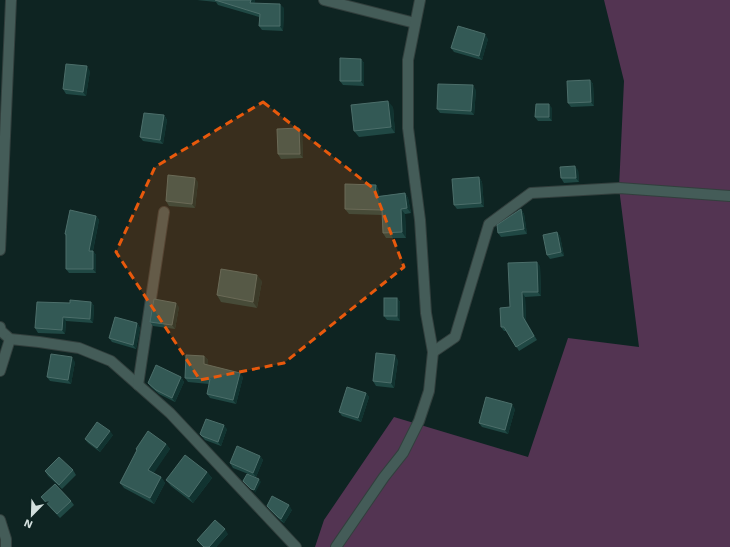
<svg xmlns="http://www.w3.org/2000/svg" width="730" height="547" font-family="'Work Sans',sans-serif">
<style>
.green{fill:#533452}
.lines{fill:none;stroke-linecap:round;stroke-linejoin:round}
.street-casing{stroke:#323f3d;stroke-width:12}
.street{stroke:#445c58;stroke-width:10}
.wall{fill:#204844}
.shaded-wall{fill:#113330}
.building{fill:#335955;stroke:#4c6e6a}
.marked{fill:#e8590c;fill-opacity:0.2;stroke:#e8590c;stroke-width:3;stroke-dasharray:8 5;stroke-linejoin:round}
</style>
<rect width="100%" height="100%" fill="#0e2422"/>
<polygon class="green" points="604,0 730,0 730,547 315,547 324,520 394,417 528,457 568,338 639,347 619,188 624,81"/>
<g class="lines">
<g class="street-casing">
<g id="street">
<polyline points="324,0 415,23"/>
<polyline points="0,250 11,0"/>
<polyline points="0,327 1,331 10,339 39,342 79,348 111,361 170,413 296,547"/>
<polyline points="433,352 455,337 489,224 531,193 619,188 730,196"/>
<polyline points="0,371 10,339"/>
<polyline points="138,385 164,212"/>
<polyline points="0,520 6,539 6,547"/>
<polyline points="336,547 384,477 403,453 419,421 429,391 433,352 426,313 420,220 408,128 408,60 420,0"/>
</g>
</g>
<use href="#street" class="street"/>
</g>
<g class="wall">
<polygon points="197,0 255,0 254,3 284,8 283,31 262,30 259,26 259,17 218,5 216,2"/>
<polygon points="488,39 482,60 454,52 451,48"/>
<polygon points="361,59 364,63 364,86 343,85 340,81"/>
<polygon points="90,71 86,96 66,94 63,89"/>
<polygon points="590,80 593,84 594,106 571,107 568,103"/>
<polygon points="476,90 474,115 440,113 437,109"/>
<polygon points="393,107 395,133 359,137 354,131"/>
<polygon points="552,108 552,121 538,121 535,117"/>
<polygon points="164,115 167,120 163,144 143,141 140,137"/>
<polygon points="299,128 302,133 303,158 281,159 278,154"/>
<polygon points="578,170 579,182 564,183 561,178"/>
<polygon points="479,177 482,182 484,207 457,209 454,205"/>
<polygon points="198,182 195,208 169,206 166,201"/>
<polygon points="376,185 379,191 379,196 405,193 408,198 411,213 405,214 406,238 386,238 383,233 382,215 349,214 345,209"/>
<polygon points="521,209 524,214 527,234 501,237 498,233"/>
<polygon points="96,216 99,220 93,251 96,255 96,273 69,273 66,269 66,236 65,234"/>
<polygon points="557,232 560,236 564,256 550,259 547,255"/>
<polygon points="540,266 541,296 525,297 526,321 537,340 519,351 507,331 504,331 501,327 510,307"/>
<polygon points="262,281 257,308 221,302 217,295"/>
<polygon points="397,298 400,302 400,321 387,320 384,316"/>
<polygon points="91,302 94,306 93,323 66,321 65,334 38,333 35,328 70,303"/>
<polygon points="179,307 175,329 153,326 150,322"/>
<polygon points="137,323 140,328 136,349 112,342 109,338"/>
<polygon points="204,356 208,360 207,365 243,377 236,404 210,398 207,394 209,384 188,382 185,378"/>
<polygon points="398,360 394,388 376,386 373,381"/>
<polygon points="75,362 71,384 50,381 47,377"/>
<polygon points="181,377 184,382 175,402 159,394 151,387 148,383"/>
<polygon points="366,393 369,397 361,422 342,416 339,412"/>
<polygon points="515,409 508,434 482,427 479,423"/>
<polygon points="227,429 221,446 205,440 200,434"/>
<polygon points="113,435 100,452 88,443 85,439"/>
<polygon points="166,444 170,449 153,473 161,477 165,483 154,504 124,488 120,483 137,451 136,449"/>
<polygon points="260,456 263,460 256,477 233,468 230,463"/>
<polygon points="73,470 76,475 62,489 48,476 45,471"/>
<polygon points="207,472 212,478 193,503 171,486 166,480"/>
<polygon points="41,497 71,501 74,505 60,518 44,501"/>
<polygon points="267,506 292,510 284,523 281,521 270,510"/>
<polygon points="228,534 216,547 203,547 200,544 197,540"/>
</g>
<g class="shaded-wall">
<polygon points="251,0 255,0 253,7 250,3"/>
<polygon points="280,4 284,8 283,31 280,26"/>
<polygon points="485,34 488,39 482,60 479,56"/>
<polygon points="361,59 364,63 364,86 361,81"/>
<polygon points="87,66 90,71 86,96 83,92"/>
<polygon points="590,80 593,84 594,106 591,102"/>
<polygon points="473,85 476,90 474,115 471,111"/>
<polygon points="388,101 393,107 395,133 391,127"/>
<polygon points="549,104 552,108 552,121 549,117"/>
<polygon points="164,115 167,120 163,144 160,140"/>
<polygon points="299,128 302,133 303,158 300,154"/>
<polygon points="575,166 578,170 579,182 576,178"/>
<polygon points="479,177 482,182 484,207 481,203"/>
<polygon points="195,178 198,182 195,208 192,204"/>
<polygon points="376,185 379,191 379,203 375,197"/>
<polygon points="405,193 408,198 411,213 407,208"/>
<polygon points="401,209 405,214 406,238 402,232"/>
<polygon points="521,209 524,214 527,234 524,229"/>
<polygon points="96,216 99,220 92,255 89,251"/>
<polygon points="557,232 560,236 564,256 561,252"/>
<polygon points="93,251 96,255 96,273 93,269"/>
<polygon points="537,262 540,266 541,296 538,292"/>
<polygon points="257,275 262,281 257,308 253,302"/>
<polygon points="522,292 525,297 526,321 537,340 523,317"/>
<polygon points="397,298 400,302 400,321 397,316"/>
<polygon points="91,302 94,306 93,323 90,319"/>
<polygon points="176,303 179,307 175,329 172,325"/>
<polygon points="63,317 66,321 65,334 62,330"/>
<polygon points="137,323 140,328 136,349 133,345"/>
<polygon points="395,355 398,360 394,388 391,383"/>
<polygon points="204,356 208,360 207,369 204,364"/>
<polygon points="72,357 75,362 71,384 68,380"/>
<polygon points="240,373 243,377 236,404 233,400"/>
<polygon points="181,377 184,382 175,402 172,398"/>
<polygon points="366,393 369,397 361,422 358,418"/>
<polygon points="512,404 515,409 508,434 505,430"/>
<polygon points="224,425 227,429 221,446 218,442"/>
<polygon points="110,431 113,435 100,452 97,448"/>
<polygon points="166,444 170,449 152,476 148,470"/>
<polygon points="260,456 263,460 256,477 253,473"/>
<polygon points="207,472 212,478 193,503 189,497"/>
<polygon points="161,477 165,483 154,504 150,498"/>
<polygon points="259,479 261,482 255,493 254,490"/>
<polygon points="289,505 292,510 284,523 281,519"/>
<polygon points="225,529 228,534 216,547 209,547"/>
</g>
<g class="building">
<polygon points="215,0 251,0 250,3 280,4 280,26 259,26 260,14"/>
<polygon points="458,26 485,34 479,56 451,48"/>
<polygon points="340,58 361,59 361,81 340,81"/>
<polygon points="66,64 87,66 83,92 63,89"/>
<polygon points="590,80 591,102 568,103 567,81"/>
<polygon points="438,84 473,85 471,111 437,109"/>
<polygon points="388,101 391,127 354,131 351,105"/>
<polygon points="536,104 549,104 549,117 535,117"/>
<polygon points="144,113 164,115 160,140 140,137"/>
<polygon points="299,128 300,154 278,154 277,129"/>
<polygon points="575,166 576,178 561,178 560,167"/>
<polygon points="168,175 195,178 192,204 166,201"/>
<polygon points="479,177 481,203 454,205 452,179"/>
<polygon points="345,184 376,185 375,197 405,193 407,208 401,209 402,232 383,233 382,210 345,209"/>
<polygon points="521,209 524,229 498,233 497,225"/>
<polygon points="70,210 96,216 89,251 93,251 93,269 66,269 66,234 65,234"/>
<polygon points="557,232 561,252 547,255 543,235"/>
<polygon points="537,262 538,292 522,292 523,317 534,336 516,347 504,327 501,327 500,308 510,307 508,263"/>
<polygon points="221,269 257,275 253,302 217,295"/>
<rect x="384" y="298" width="13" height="18"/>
<polygon points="154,299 176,303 172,325 150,322"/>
<polygon points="70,300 91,302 90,319 63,317 62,330 35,328 37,302 70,303"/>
<polygon points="115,317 137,323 133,345 109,338"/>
<polygon points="376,353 395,355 391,383 373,381"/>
<polygon points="51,354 72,357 68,380 47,377"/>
<polygon points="186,355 204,356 204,364 240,373 233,400 207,394 210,379 185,378"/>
<polygon points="156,365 181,377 172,398 156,390 148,383"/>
<polygon points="347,387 366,393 358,418 339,412"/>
<polygon points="486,397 512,404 505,430 479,423"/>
<polygon points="206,419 224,425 218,442 202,436 200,434"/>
<polygon points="97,422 110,431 97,448 85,439"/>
<polygon points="148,431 166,444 148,470 161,477 150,498 120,483 137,450 136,449"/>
<polygon points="237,446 260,456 253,473 230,463"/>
<polygon points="185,455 207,472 189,497 166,480"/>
<polygon points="59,457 73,470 59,485 45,471"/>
<polygon points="247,474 259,479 254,490 251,489 243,481"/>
<polygon points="55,484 71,501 57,514 41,497"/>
<polygon points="272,496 289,505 281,519 278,517 267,506"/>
<polygon points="215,520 225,529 209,547 204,547 197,540"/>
</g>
<path class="marked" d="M263 102 374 189 404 267 284 363 200 380 116 252 155 167Z"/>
<g transform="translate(32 515) rotate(203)" stroke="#0e2422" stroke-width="3" paint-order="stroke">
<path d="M0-3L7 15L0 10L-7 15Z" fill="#d2dfdd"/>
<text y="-6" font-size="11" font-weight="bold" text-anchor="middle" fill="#d2dfdd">N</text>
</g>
</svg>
